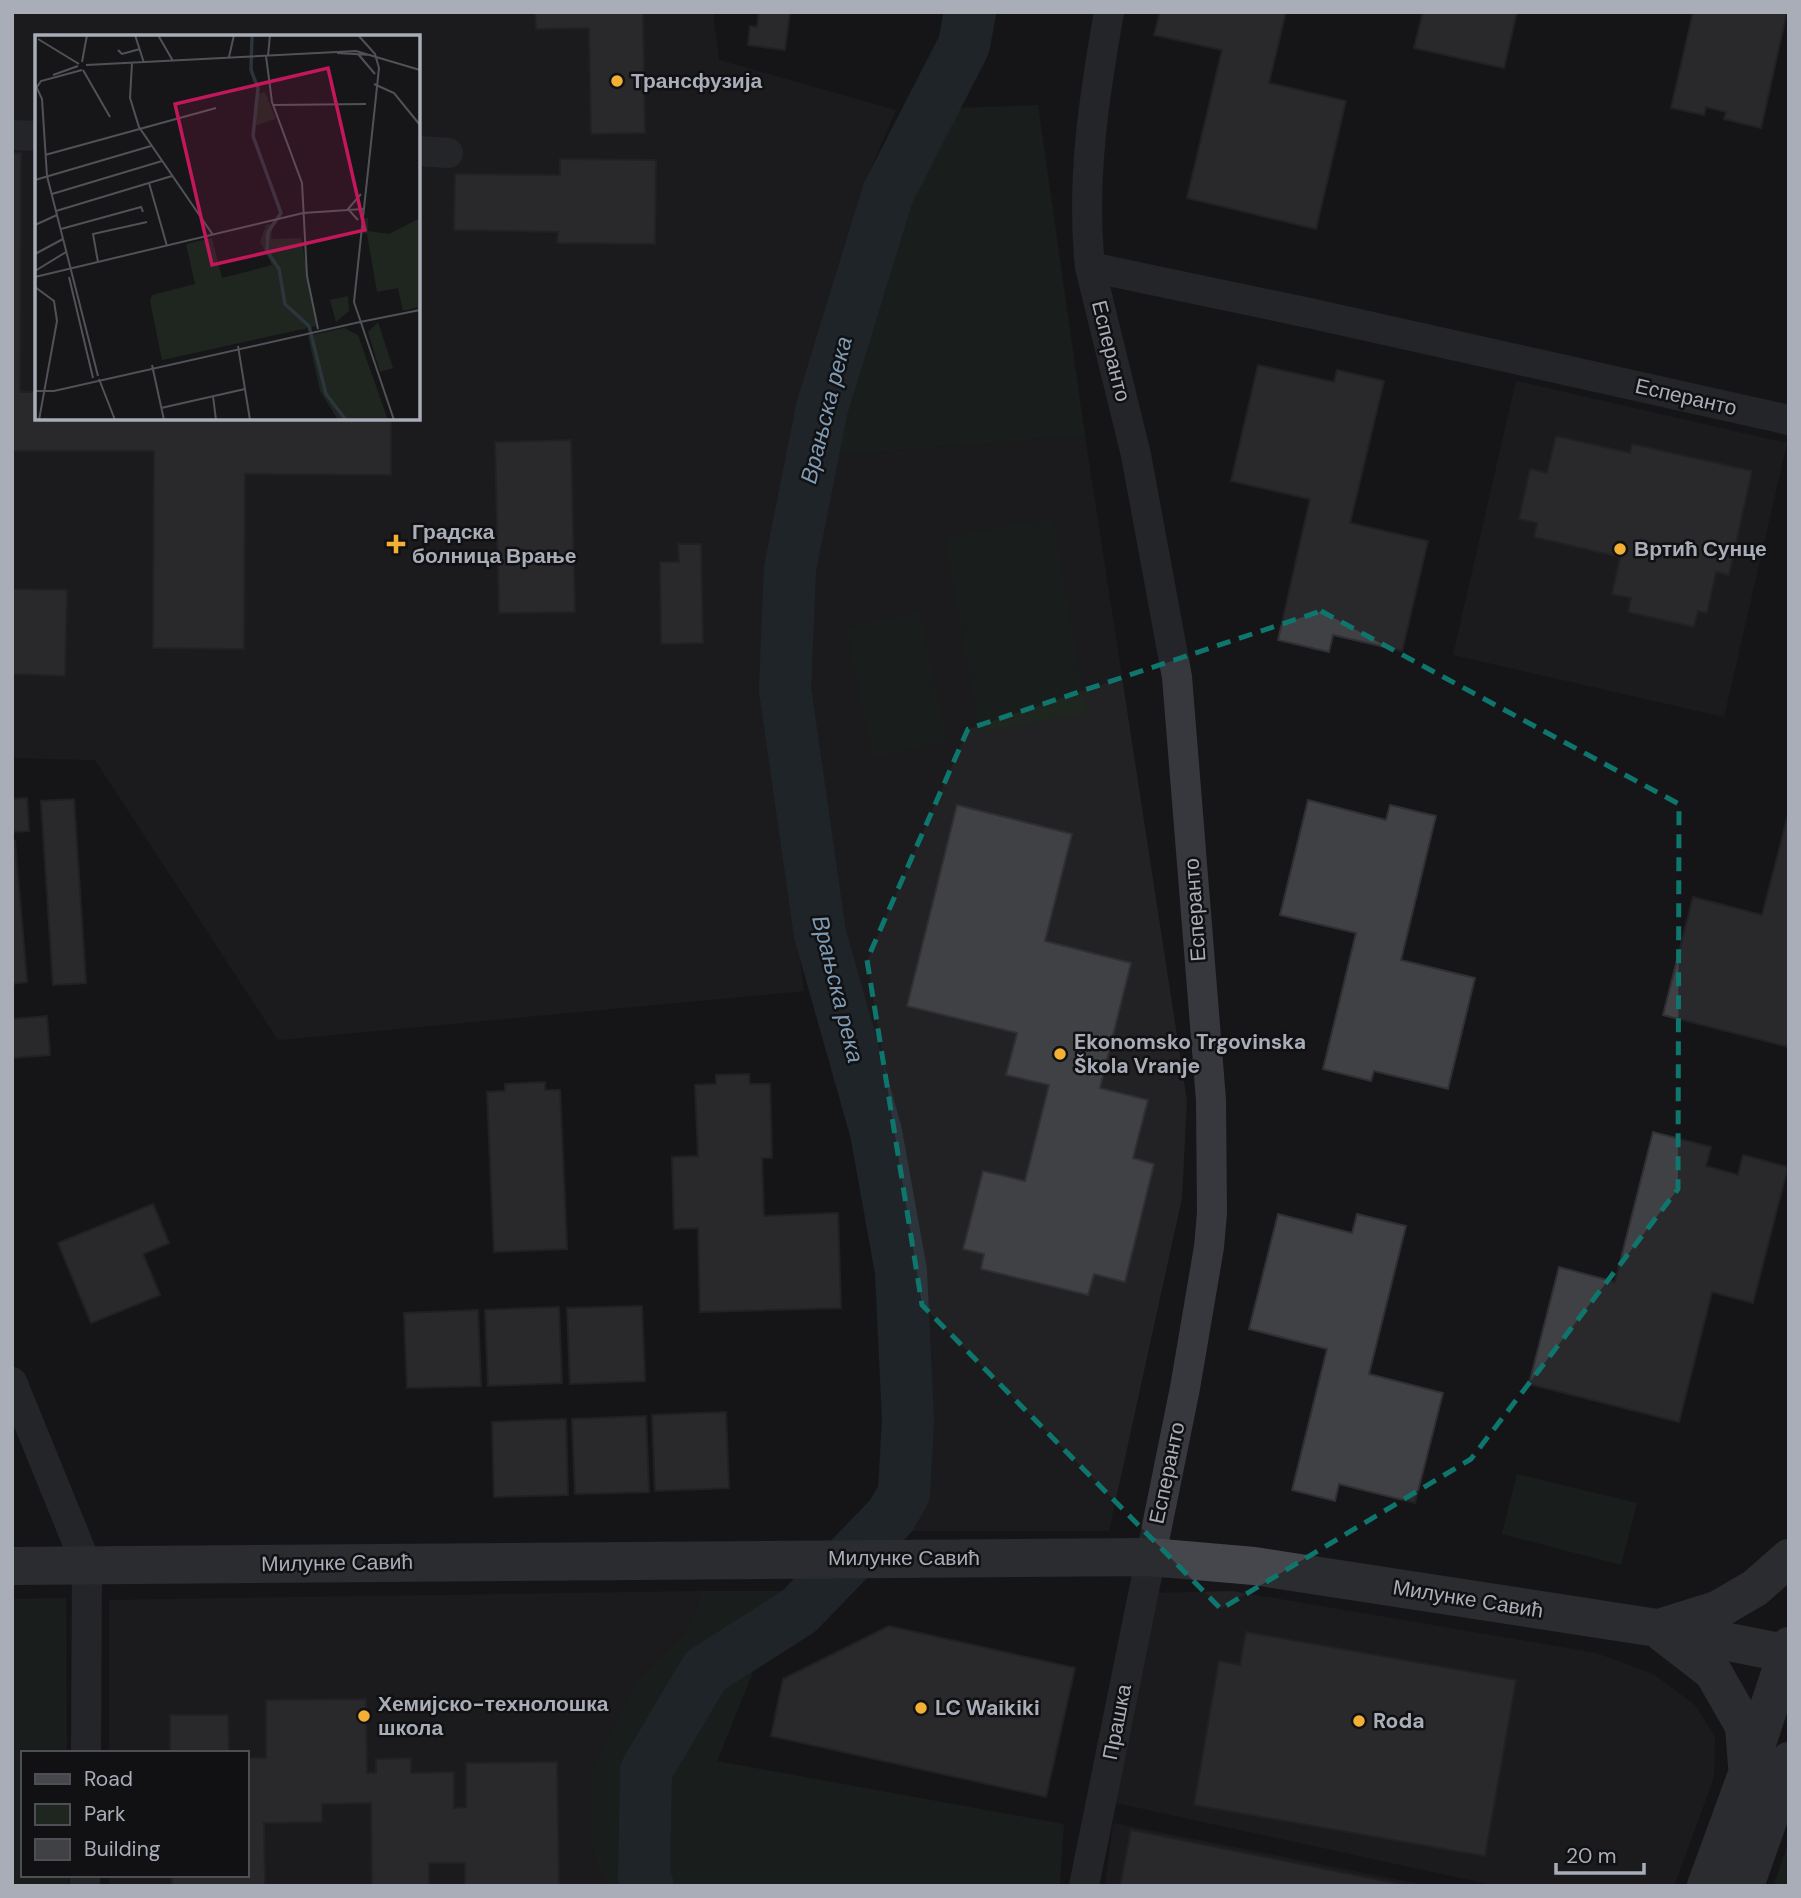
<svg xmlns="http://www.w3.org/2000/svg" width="1801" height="1898" font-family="'DM Sans',sans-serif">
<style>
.built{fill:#222225;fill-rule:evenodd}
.green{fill:#1e261f}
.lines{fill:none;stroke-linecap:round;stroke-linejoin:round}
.river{stroke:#2c353c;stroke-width:52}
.building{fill:#404145;stroke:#303034;stroke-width:2}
.street{stroke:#37383d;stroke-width:30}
.secondary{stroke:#45474d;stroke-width:38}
.marked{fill:none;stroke:#0f766e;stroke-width:5;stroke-dasharray:14 9;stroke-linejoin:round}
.poi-dot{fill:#f2b134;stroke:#111113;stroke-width:2.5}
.labels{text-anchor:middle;stroke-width:5;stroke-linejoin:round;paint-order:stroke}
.poi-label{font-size:21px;font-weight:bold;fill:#a8adb8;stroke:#111113;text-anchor:start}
.street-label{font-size:21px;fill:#a8adb8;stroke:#111113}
.water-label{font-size:23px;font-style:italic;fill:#7f9bb3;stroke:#111113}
.inset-river{fill:none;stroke:#2c353c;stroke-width:3.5}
.inset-road{fill:none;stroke:#505258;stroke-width:2}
.view{fill:#c2185b;fill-opacity:0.15;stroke:#c2185b;stroke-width:3.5}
.inset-edge{fill:none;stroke:#a8adb8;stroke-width:3.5}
</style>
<rect width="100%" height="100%" fill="#161618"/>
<g class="built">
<path d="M12 12H713L719 60 896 110 864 184 798 417 762 669 804 991 278 1040 95 760 12 758ZM37 37H418V418H37Z"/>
<polygon points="1516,381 1787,443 1724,717 1453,655"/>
<polygon points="1085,436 1187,1101 1182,1198 1109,1531 912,1531 929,1494 925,1267 903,1162 834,917 803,693 806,568 828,456"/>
<polygon points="702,1591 686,1632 637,1680 591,1846 607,1886 109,1886 109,1875 247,1875 247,1753 109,1753 109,1600"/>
<polygon points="1233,1591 1596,1653 1653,1674 1695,1705 1715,1737 1714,1777 1674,1886 1497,1886 1116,1803 1156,1593"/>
<polygon points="1113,1823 1430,1886 1105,1886"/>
</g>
<g class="green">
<polygon points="1038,105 1085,436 828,456 905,201 953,108"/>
<polygon points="1053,518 1087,713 979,732 945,537"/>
<polygon points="920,612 947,742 873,757 846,627"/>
<polygon points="1517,1474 1637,1503 1621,1565 1502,1534"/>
<polygon points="702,1591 786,1591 717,1761 1064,1824 1060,1886 607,1886 591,1846 592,1771 637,1680 686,1632"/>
<polygon points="66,1598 67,1753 23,1753 23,1875 69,1875 69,1886 12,1886 12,1599"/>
<polygon points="1789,1842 1789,1886 1773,1886"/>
</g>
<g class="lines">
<polyline class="river" points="648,1886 644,1877 646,1771 705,1671 799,1611 891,1516 904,1493 908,1420 901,1271 876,1132 820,934 785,689 790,569 822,408 888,193 964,45 970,12"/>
</g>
<g class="building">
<polygon points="535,12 643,12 645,133 591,134 589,28 536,29"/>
<polygon points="759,12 790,12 785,50 748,45 750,26 757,27"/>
<polygon points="1160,12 1286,12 1269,83 1346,101 1316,229 1187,198 1222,50 1154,35"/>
<polygon points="1423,12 1517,12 1504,68 1414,48"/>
<polygon points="1693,12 1787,12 1761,128 1724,119 1726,112 1706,107 1704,115 1671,108"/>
<polygon points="12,153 21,153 20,392 37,392 37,418 391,418 391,475 245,474 244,649 153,648 154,451 12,451"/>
<polygon points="560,159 656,160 655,244 557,243 558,232 454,230 455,174 560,175"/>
<polygon points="1258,365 1334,382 1337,370 1384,381 1350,523 1428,541 1402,651 1333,635 1329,652 1278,640 1310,499 1231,481"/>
<polygon points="1556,436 1630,453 1632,444 1752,471 1729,575 1716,572 1707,613 1698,611 1694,627 1628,612 1631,598 1612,594 1620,557 1534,537 1537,523 1519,519 1530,469 1547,473"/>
<polygon points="571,440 575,612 499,613 495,442"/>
<polygon points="678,544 701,544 703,643 661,644 660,562 679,562"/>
<polygon points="13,589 67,590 65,676 13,674"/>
<polygon points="27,798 29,831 12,832 12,799"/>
<polygon points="74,799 86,983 53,985 41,801"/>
<polygon points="1308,800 1386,820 1390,805 1436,816 1401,960 1475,978 1448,1089 1374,1071 1371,1081 1323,1069 1356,933 1280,915"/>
<polygon points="957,805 1072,834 1045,941 1131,963 1100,1088 1148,1100 1133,1158 1154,1164 1125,1282 1094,1274 1088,1295 981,1269 984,1254 963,1249 983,1171 1025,1181 1049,1085 1006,1075 1017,1033 907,1006"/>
<polygon points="1789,811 1789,1047 1663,1015 1693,897 1762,915"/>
<polygon points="15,841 27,982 12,984 12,842"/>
<polygon points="47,1016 50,1055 12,1058 12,1019"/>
<polygon points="749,1074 750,1084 770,1084 772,1158 762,1158 764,1216 838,1213 841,1308 700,1312 698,1228 674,1229 672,1157 698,1156 695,1085 716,1084 716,1075"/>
<polygon points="545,1082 545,1090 560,1090 567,1249 494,1252 487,1092 505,1091 505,1084"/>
<polygon points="1653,1132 1711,1147 1706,1166 1738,1175 1743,1155 1788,1167 1753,1303 1712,1292 1679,1422 1529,1384 1559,1267 1615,1282"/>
<polygon points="153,1204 169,1243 143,1254 160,1295 91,1323 58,1243"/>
<polygon points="1278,1214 1352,1233 1357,1214 1406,1226 1369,1374 1443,1393 1415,1503 1339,1484 1335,1501 1292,1490 1327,1349 1249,1329"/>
<polygon points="642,1306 645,1381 570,1384 567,1308"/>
<polygon points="559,1307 562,1383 488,1386 485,1310"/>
<polygon points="478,1310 481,1386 407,1388 404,1313"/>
<polygon points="726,1412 729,1488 655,1491 652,1415"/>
<polygon points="646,1416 649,1492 575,1494 572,1419"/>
<polygon points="566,1419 568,1495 494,1497 492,1422"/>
<polygon points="889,1626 1075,1668 1046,1797 771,1736 783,1679"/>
<polygon points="1246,1632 1516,1680 1485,1856 1194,1805 1219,1661 1240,1665"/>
<polygon points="366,1699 367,1773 376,1773 376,1759 411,1758 411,1773 454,1772 454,1808 466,1807 466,1763 557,1762 559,1886 465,1886 465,1863 429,1863 429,1886 372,1886 371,1803 322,1804 322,1822 264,1823 265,1886 172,1886 172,1875 247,1875 247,1758 266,1758 266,1700"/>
<polygon points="170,1715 228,1715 229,1753 170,1753"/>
<polygon points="1131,1830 1408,1886 1120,1886"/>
</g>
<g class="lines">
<g class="street">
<polyline points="12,135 37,136"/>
<polyline points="418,151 448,153"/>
<polyline points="1090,267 1309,313 1789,420"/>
<polyline points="12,1382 87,1566 86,1753"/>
<polyline points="85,1886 85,1875"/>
<path d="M1084 1886 1185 1388 1209 1247 1212 1213 1211 1100 1177 677 1136 455 1090 267C1081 181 1094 97 1109 12"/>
</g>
<g class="secondary">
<polyline points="12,1566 1150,1557 1254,1566 1657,1628 1789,1654"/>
<polyline points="1662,1627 1719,1609 1755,1588 1789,1558"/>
<polyline points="1664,1634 1713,1672 1744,1726 1747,1765"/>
<polyline points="1706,1886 1747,1774 1789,1646"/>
<polyline points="1745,1886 1789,1761"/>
</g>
</g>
<path d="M0 0H1801V1898H0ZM1321 611 1679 804 1678 1189 1471 1459 1221 1609 922 1305 867 960 968 729Z" fill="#161618" fill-opacity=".55" fill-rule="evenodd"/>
<path class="marked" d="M1321 611 1679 804 1678 1189 1471 1459 1221 1609 922 1305 867 960 968 729Z"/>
<g class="poi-dot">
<circle cx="617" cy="81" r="7"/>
<path d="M392.5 533.5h7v7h7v7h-7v7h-7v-7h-7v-7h7z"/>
<circle cx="1620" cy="549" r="7"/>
<circle cx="1060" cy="1054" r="7"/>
<circle cx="921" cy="1708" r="7"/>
<circle cx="364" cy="1716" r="7"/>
<circle cx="1359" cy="1721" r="7"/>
</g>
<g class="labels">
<g class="poi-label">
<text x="631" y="88">Трансфузија</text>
<text x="412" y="539">Градска<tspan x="412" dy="24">болница Врање</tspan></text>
<text x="1634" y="556">Вртић Сунце</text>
<text x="1074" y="1049">Ekonomsko Trgovinska<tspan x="1074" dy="24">Škola Vranje</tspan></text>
<text x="378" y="1711">Хемијско-технолошка<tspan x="378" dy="24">школа</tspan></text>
<text x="935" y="1715">LC Waikiki</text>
<text x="1373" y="1728">Roda</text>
</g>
<g class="street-label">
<text transform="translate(1111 351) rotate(76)" y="7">Есперанто</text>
<text transform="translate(1686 397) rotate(13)" y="7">Есперанто</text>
<text transform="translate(1195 910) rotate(-94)" y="7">Есперанто</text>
<text transform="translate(1167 1473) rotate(-78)" y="7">Есперанто</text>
<text x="904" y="1565">Милунке Савић</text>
<text transform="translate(337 1563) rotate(-1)" y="7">Милунке Савић</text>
<text transform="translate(1468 1599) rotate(9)" y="7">Милунке Савић</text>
<text transform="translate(1117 1722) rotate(-79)" y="7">Прашка</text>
</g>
<g class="water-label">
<text transform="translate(826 410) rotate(-76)" y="8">Врањска река</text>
<text transform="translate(838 989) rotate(76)" y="8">Врањска река</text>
</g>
</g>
<g transform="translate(35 35)">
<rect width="385" height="385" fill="#161618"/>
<path d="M230 57 241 84 219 91 223 59ZM329 183H333V196L354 199 385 183V272L368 276 363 253 342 257 332 199 327 198ZM238 188 236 204 266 203 282 291 127 325 115 266 117 260 160 249 151 209 177 203 187 243 237 230 225 207 231 190ZM313 261 314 276 301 287 295 265ZM343 287 358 333 345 337 333 297ZM309 293 323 300 353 385H303L285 356 273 301Z" fill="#1e261f"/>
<path class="inset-river" d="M217 0 216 35 223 53 218 101 246 178 233 197 232 216 244 234 250 269 274 291 291 359 311 385"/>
<path class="inset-road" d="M100 0 109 28M123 0 138 26M323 0 340 19 344 33 319 267 359 385M3 4 44 29M83 15 87 19 105 14M302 18 336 20M323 19 340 39M231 21 237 67 267 148 272 241 283 294M233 21 235 0M194 22 199 0M47 27 52 0M97 28 95 63 104 92 178 200M51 30 321 16 385 35M48 35 75 82M18 40 43 31M0 49 7 64 12 141 63 341M339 49 359 58 385 90M2 52 6 46 47 35M238 70 331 69M10 120 181 73M0 145 116 111M114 148 132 211M17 159 127 126M21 176 137 141M323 185 313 174 326 159M0 190 22 180M26 194 106 172 108 177M0 219 28 204M63 227 58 199 112 187M0 236 31 217M0 242 268 178 328 174M34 242 58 343M0 252 19 266 22 286 4 385M325 287 385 275M203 311 215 385M117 330 129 385M64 344 80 385M0 356H19L325 287M178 361 181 385M126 373 210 354"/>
<path class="view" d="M293 33 330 195 177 230 140 69Z"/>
<rect width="385" height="385" class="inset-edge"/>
</g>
<rect width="1801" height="1898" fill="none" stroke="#a8adb8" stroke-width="28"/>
<rect x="21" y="1751" width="228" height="126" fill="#111113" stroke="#4d4f55" stroke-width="2"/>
<rect x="35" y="1774" width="35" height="10" fill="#45474d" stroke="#4d4f55" stroke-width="2"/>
<text x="84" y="1786" font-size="21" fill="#a8adb8">Road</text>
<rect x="35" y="1804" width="35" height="21" fill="#1e261f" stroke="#4d4f55" stroke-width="2"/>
<text x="84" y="1821" font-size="21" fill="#a8adb8">Park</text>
<rect x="35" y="1839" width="35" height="21" fill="#404145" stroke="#4d4f55" stroke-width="2"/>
<text x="84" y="1856" font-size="21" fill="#a8adb8">Building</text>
<path d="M1556 1863v10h88v-10" fill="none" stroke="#a8adb8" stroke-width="3.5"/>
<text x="1566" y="1863" font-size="21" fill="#a8adb8" stroke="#111113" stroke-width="5" paint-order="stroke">20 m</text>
</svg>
